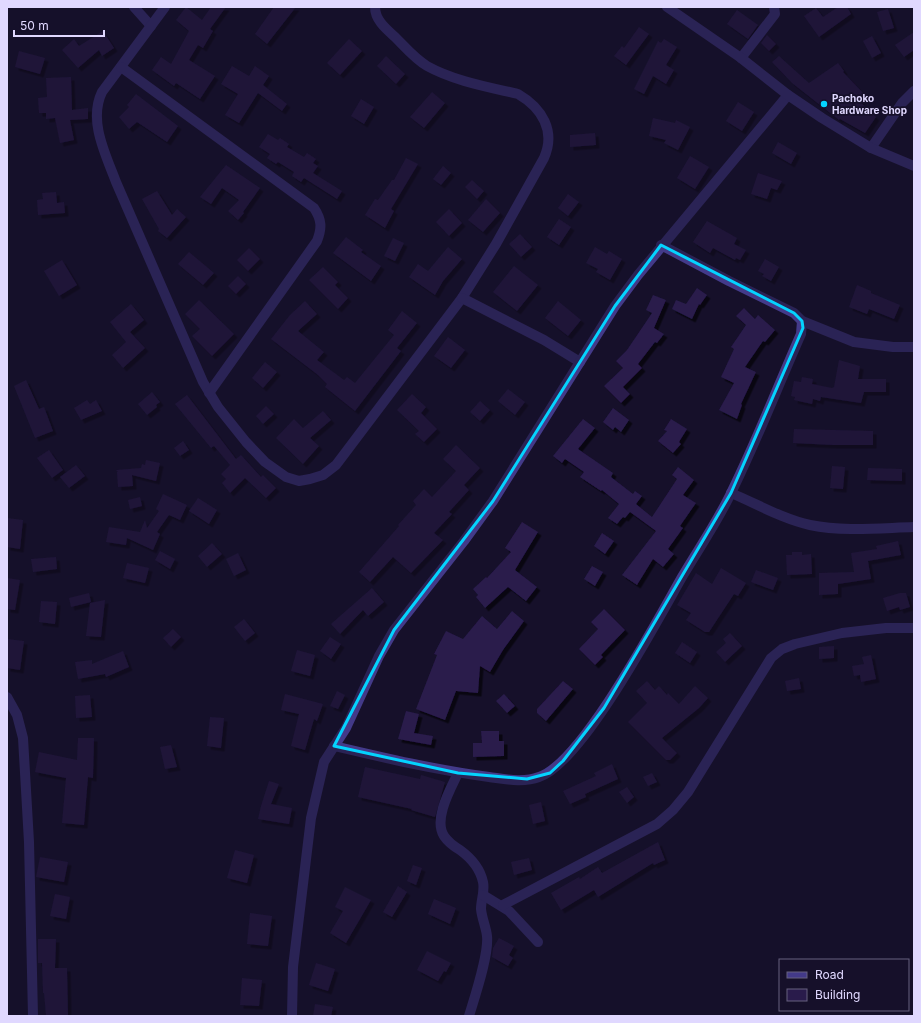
<svg xmlns="http://www.w3.org/2000/svg" width="921" height="1023" font-family="Inter,sans-serif">
<style>
.building{fill:#291b4b;filter:url(#shadow)}
.lines{fill:none;stroke-linecap:round;stroke-linejoin:round}
.minor{stroke:#433a89;stroke-width:10}
.tertiary{stroke:#433a89;stroke-width:10}
.marked{fill:none;stroke:#04d3ff;stroke-width:3;stroke-linejoin:round}
.poi-dot{fill:#04d3ff;stroke:#16102a;stroke-width:1.5}
.labels{text-anchor:middle;stroke-width:3.5;stroke-linejoin:round;paint-order:stroke}
.poi-label{font-size:10px;font-weight:bold;fill:#e0d8ff;stroke:#16102a;text-anchor:start}
</style>
<defs>
<filter id="shadow"><feDropShadow dx="3.5" dy="3.5" stdDeviation="0" flood-color="#0009"/></filter>
</defs>
<rect width="100%" height="100%" fill="#16102a"/>
<g class="building">
<polygon points="186,7 202,20 211,7 226,7 210,29 213,31 203,48 198,45 189,60 215,76 200,99 176,83 174,86 152,70 161,57 171,64 189,31 176,20"/>
<polygon points="274,7 296,7 267,44 255,34"/>
<polygon points="838,7 847,7 851,14 819,37 804,16 816,8 823,17"/>
<polygon points="888,9 894,28 883,31 877,12"/>
<polygon points="737,10 758,25 748,39 727,24"/>
<polygon points="639,27 649,34 626,65 614,56 622,46 624,48"/>
<polygon points="103,31 114,48 102,56 99,50 78,68 62,50 74,39 79,46"/>
<polygon points="914,32 914,50 904,57 895,45"/>
<polygon points="767,35 776,44 769,51 761,43"/>
<polygon points="872,36 881,53 872,58 863,41"/>
<polygon points="349,39 362,51 340,75 327,63"/>
<polygon points="664,39 677,47 666,65 674,70 666,84 653,76 644,94 634,89 658,41 661,43"/>
<polygon points="19,51 45,58 40,74 15,67"/>
<polygon points="386,56 405,74 396,84 377,66"/>
<polygon points="779,56 809,83 838,63 844,71 843,72 866,96 860,102 876,117 865,133 840,119 839,120 792,83 772,62"/>
<polygon points="232,66 249,76 255,66 269,76 263,85 287,104 282,111 258,93 239,123 225,115 238,94 221,84"/>
<polygon points="71,77 72,110 88,108 88,119 70,120 74,140 60,143 55,118 46,119 46,113 39,113 38,98 47,97 46,78"/>
<polygon points="432,92 445,103 424,128 410,117"/>
<polygon points="136,94 178,126 167,142 137,122 129,129 119,117 129,107 127,105"/>
<polygon points="361,99 374,107 364,124 351,116"/>
<polygon points="738,102 754,112 742,131 726,121"/>
<polygon points="653,118 675,123 676,120 690,127 678,150 664,143 666,140 649,136"/>
<polygon points="595,133 596,145 570,147 570,135"/>
<polygon points="268,134 278,140 280,138 289,144 287,147 304,157 307,153 316,159 313,163 318,166 313,173 342,191 337,199 304,178 301,182 292,176 294,172 278,162 276,164 267,158 270,154 259,147"/>
<polygon points="778,142 797,153 791,164 772,153"/>
<polygon points="690,156 709,167 695,189 677,178"/>
<polygon points="406,158 418,164 391,209 394,211 385,228 365,215 375,199 378,200 392,180 394,180"/>
<polygon points="226,165 260,188 243,212 244,213 238,220 228,211 239,200 222,188 211,204 200,197"/>
<polygon points="443,166 451,173 441,185 433,179"/>
<polygon points="758,173 782,181 777,190 771,188 767,199 751,194"/>
<polygon points="472,180 484,191 477,199 465,187"/>
<polygon points="157,191 172,215 177,209 186,217 167,238 158,231 159,229 142,199"/>
<polygon points="56,192 57,203 64,202 65,213 38,215 37,200 43,199 42,193"/>
<polygon points="568,194 579,202 568,216 558,208"/>
<polygon points="486,199 500,213 483,232 468,220"/>
<polygon points="449,209 462,223 449,236 436,222"/>
<polygon points="559,219 571,227 559,245 547,237"/>
<polygon points="707,221 737,238 734,244 746,250 740,260 736,258 735,260 713,248 710,253 693,242"/>
<polygon points="520,234 532,247 521,257 509,244"/>
<polygon points="346,237 363,250 361,252 381,266 371,281 333,253"/>
<polygon points="393,238 404,243 395,261 384,256"/>
<polygon points="448,247 462,259 443,281 435,295 409,277 418,264 428,271"/>
<polygon points="595,247 607,254 609,251 622,259 610,280 596,272 598,269 586,263"/>
<polygon points="249,248 260,259 248,271 237,260"/>
<polygon points="189,252 214,273 203,285 178,264"/>
<polygon points="765,259 779,267 771,281 762,276 764,274 758,271"/>
<polygon points="62,260 77,285 59,296 44,271"/>
<polygon points="514,266 538,285 517,311 493,292"/>
<polygon points="323,267 338,282 335,285 348,298 338,309 309,280"/>
<polygon points="238,276 246,284 236,294 228,286"/>
<polygon points="857,285 871,291 871,293 900,305 894,319 869,309 867,314 849,307"/>
<polygon points="697,288 707,295 700,305 699,304 692,319 672,309 676,300 686,304"/>
<polygon points="653,295 666,300 654,328 664,334 657,343 655,342 638,364 642,368 623,387 630,394 621,403 604,386 623,368 616,361 627,350 652,313 646,310"/>
<polygon points="199,300 234,334 212,356 192,336 200,329 185,314"/>
<polygon points="305,301 317,314 298,331 324,352 317,360 344,380 347,377 355,383 394,335 388,330 402,311 417,323 397,348 401,351 355,411 325,387 327,384 318,375 271,339 290,315"/>
<polygon points="558,301 581,320 568,336 545,318"/>
<polygon points="131,304 144,320 130,332 145,348 123,368 112,355 126,342 110,322"/>
<polygon points="744,308 755,319 758,315 775,330 765,342 763,341 745,367 756,372 741,404 742,405 737,419 719,410 734,383 721,377 734,349 731,347 746,325 736,316"/>
<polygon points="448,337 465,350 451,368 434,356"/>
<polygon points="839,360 860,366 858,379 886,379 886,392 864,392 861,403 821,397 820,401 813,399 812,404 794,400 795,397 791,396 794,381 801,382 802,377 813,379 812,384 832,388 834,387"/>
<polygon points="265,362 277,372 263,388 252,378"/>
<polygon points="26,380 39,409 44,407 53,431 35,438 14,386"/>
<polygon points="508,389 525,402 515,415 498,401"/>
<polygon points="152,392 160,402 156,405 157,407 147,415 138,404"/>
<polygon points="412,394 426,407 421,413 437,429 424,442 415,434 419,431 397,410"/>
<polygon points="187,395 236,459 241,455 261,477 263,475 276,488 266,498 245,478 230,493 222,483 226,479 221,474 230,465 214,446 211,448 175,404"/>
<polygon points="87,400 90,404 96,400 102,411 81,420 74,408"/>
<polygon points="480,401 490,410 480,421 470,412"/>
<polygon points="266,406 274,414 263,424 256,416"/>
<polygon points="613,408 629,420 621,432 615,427 613,430 603,422"/>
<polygon points="323,411 331,420 310,438 319,446 303,464 276,438 294,419 303,428"/>
<polygon points="583,419 595,428 578,449 613,473 611,477 633,494 635,491 642,496 636,504 652,517 677,479 672,475 678,467 694,480 683,495 696,503 680,526 683,528 668,549 674,554 663,567 653,559 637,585 622,575 656,531 630,512 625,518 623,517 617,524 608,518 619,504 602,490 601,491 580,477 584,472 565,459 562,463 553,456"/>
<polygon points="671,419 687,429 679,442 681,444 673,453 658,441 667,431 664,430"/>
<polygon points="794,429 873,431 873,445 834,445 793,443"/>
<polygon points="183,441 189,450 180,456 174,448"/>
<polygon points="456,445 480,468 464,485 469,490 449,512 452,514 434,533 443,540 411,573 393,557 370,582 359,572 399,526 398,525 416,505 413,501 424,489 432,497 456,471 443,459"/>
<polygon points="49,450 63,470 52,478 37,458"/>
<polygon points="146,460 160,463 156,481 132,475 133,486 118,487 117,472 118,472 116,470 141,468 142,464 145,465"/>
<polygon points="76,465 85,476 69,488 60,477"/>
<polygon points="832,466 845,467 843,489 830,488"/>
<polygon points="868,468 902,469 902,481 867,480"/>
<polygon points="163,494 187,505 180,520 169,515 157,532 160,534 153,550 127,538 126,545 106,542 109,527 140,532 145,520 147,528 159,511 156,509"/>
<polygon points="140,497 142,506 130,509 128,500"/>
<polygon points="198,498 217,510 209,524 189,511"/>
<polygon points="7,518 23,520 20,549 7,547"/>
<polygon points="522,522 538,532 515,570 537,587 526,601 508,587 485,608 476,597 478,595 473,589 486,577 487,578 511,552 505,548"/>
<polygon points="602,533 614,541 605,554 594,546"/>
<polygon points="898,541 901,555 868,561 871,579 838,584 838,594 819,595 819,573 854,572 851,553 877,549 876,546"/>
<polygon points="212,543 222,554 207,567 198,556"/>
<polygon points="160,551 175,559 170,569 155,560"/>
<polygon points="792,552 802,552 802,555 811,554 812,574 787,575 786,555 792,555"/>
<polygon points="238,553 246,570 234,576 226,559"/>
<polygon points="56,557 57,569 33,572 31,559"/>
<polygon points="127,563 149,568 145,583 123,578"/>
<polygon points="592,566 603,572 595,586 584,579"/>
<polygon points="721,568 746,583 738,596 734,594 709,632 705,632 686,620 691,613 677,605 696,573 712,584"/>
<polygon points="756,570 778,578 773,590 751,582"/>
<polygon points="7,578 20,580 15,610 7,609"/>
<polygon points="372,588 384,602 368,616 363,610 340,634 331,624"/>
<polygon points="89,593 91,602 71,607 69,598"/>
<polygon points="900,593 906,593 910,607 900,610 899,607 887,611 883,598"/>
<polygon points="105,600 101,637 86,636 90,603"/>
<polygon points="41,601 57,602 55,624 39,622"/>
<polygon points="604,609 625,630 601,655 603,657 595,665 579,649 598,629 591,622"/>
<polygon points="512,611 524,621 503,650 490,672 480,666 478,693 456,691 445,720 416,709 437,655 434,654 446,631 463,639 482,616 497,629"/>
<polygon points="244,619 255,633 245,641 234,627"/>
<polygon points="173,629 181,637 171,647 163,638"/>
<polygon points="730,633 742,646 725,662 716,652 726,643 723,639"/>
<polygon points="330,637 341,644 331,659 320,651"/>
<polygon points="7,639 24,641 20,670 7,668"/>
<polygon points="682,642 697,652 690,663 675,653"/>
<polygon points="834,646 834,658 819,659 819,647"/>
<polygon points="297,650 315,655 310,676 291,671"/>
<polygon points="123,651 129,667 106,677 105,674 78,679 75,662 92,660 92,664"/>
<polygon points="871,655 876,679 861,682 860,675 854,676 852,666 864,664 862,657"/>
<polygon points="799,678 801,689 787,691 785,681"/>
<polygon points="563,681 573,689 546,721 537,713 537,709"/>
<polygon points="647,681 655,690 659,686 667,695 668,693 679,704 695,686 708,698 699,708 662,738 677,753 670,760 666,760 628,722 647,703 636,691"/>
<polygon points="337,691 345,695 338,709 330,706"/>
<polygon points="285,694 323,704 317,721 314,719 305,750 291,746 299,714 281,710"/>
<polygon points="504,694 515,706 507,713 496,701"/>
<polygon points="90,695 92,717 76,718 75,696"/>
<polygon points="406,711 419,714 414,733 433,736 431,745 398,739"/>
<polygon points="210,717 224,718 221,748 207,746"/>
<polygon points="481,731 499,731 499,741 504,741 504,756 473,757 473,743 482,743"/>
<polygon points="78,738 94,738 93,778 88,777 84,825 62,823 66,778 35,772 39,752 77,760"/>
<polygon points="171,745 177,767 165,769 160,747"/>
<polygon points="612,764 618,779 585,794 586,797 570,804 563,791 596,776 594,773"/>
<polygon points="365,767 420,779 421,775 445,782 435,817 411,810 412,809 358,797"/>
<polygon points="652,773 657,782 648,786 643,777"/>
<polygon points="269,781 279,784 271,804 292,808 289,824 258,819 261,806"/>
<polygon points="627,787 634,797 627,803 619,792"/>
<polygon points="541,802 545,821 533,824 529,805"/>
<polygon points="658,842 665,860 654,865 653,863 598,897 594,890 561,910 551,893 579,877 580,879 598,867 602,873"/>
<polygon points="235,850 254,855 247,883 227,878"/>
<polygon points="40,857 68,862 64,882 36,877"/>
<polygon points="529,858 532,870 514,875 511,862"/>
<polygon points="413,865 422,868 416,885 407,881"/>
<polygon points="398,886 407,892 392,917 383,912"/>
<polygon points="345,887 371,900 346,943 330,933 343,911 335,907"/>
<polygon points="55,894 70,897 66,919 50,916"/>
<polygon points="434,899 456,908 450,924 428,914"/>
<polygon points="250,913 272,916 268,946 247,944"/>
<polygon points="499,938 514,946 509,955 513,958 508,966 492,957 493,948"/>
<polygon points="38,939 56,939 55,968 67,968 68,1016 46,1016 44,993 43,993 42,963 38,963"/>
<polygon points="427,951 451,963 446,972 444,971 438,981 417,970"/>
<polygon points="316,963 335,969 328,991 309,985"/>
<polygon points="242,978 262,980 259,1006 240,1005"/>
<polygon points="315,1004 333,1007 331,1016 313,1016"/>
</g>
<g class="lines">
<g class="minor">
<polyline points="134,7 151,26"/>
<path d="M165 7 102 92C88 121 106 155 116 182L203 382 218 407 246 442 265 462 286 477 299 481 310 479 323 475 336 465 462 298 496 244 544 158C556 131 542 108 518 94 488 87 454 81 427 66 415 59 405 47 395 37 386 29 375 20 375 7"/>
<polyline points="741,58 775,14 774,7"/>
<path d="M121 67 314 208C322 220 322 228 317 241L209 393"/>
<polyline points="871,148 902,103 914,91"/>
<polyline points="661,245 729,281 794,313 802,321 854,342 893,347 914,347"/>
<polyline points="462,298 544,340 580,362"/>
<path d="M731 493C757 504 783 519 810 525 844 532 880 528 914 527"/>
<polyline points="7,697 17,715 23,738 29,842 33,1016"/>
<path d="M334 746C385 758 436 770 489 777 505 779 523 783 539 777 582 763 658 619 682 577 699 548 718 521 732 491 757 440 778 386 801 334L802 321"/>
<path d="M458 773C451 788 433 819 444 836 448 842 455 847 460 850 471 858 480 868 483 882 485 891 481 900 481 909 482 919 486 927 487 936 489 955 475 996 469 1016"/>
<polyline points="483,895 509,911 538,942"/>
<polyline points="503,905 657,824 673,810 688,792 771,658 782,649 795,644 842,633 886,628 914,628"/>
<polyline points="292,1016 293,967 311,818 324,762 346,728 379,656 394,630 464,541 493,501 615,306 638,275 788,95"/>
</g>
<polyline class="tertiary" points="667,7 741,58 788,95 822,118 871,148 914,166"/>
</g>
<path d="M0 0H921V1023H0ZM661 245 794 313 802 321 803 328 731 493 604 708 563 761 550 773 527 779 458 773 334 746 394 630 493 501 615 306Z" fill="#16102a" fill-opacity=".55" fill-rule="evenodd"/>
<path class="marked" d="M661 245 794 313 802 321 803 328 731 493 604 708 563 761 550 773 527 779 458 773 334 746 394 630 493 501 615 306Z"/>
<circle class="poi-dot" cx="824" cy="104" r="4"/>
<g class="labels">
<g class="poi-label">
<text x="832" y="102">Pachoko<tspan x="832" dy="12">Hardware Shop</tspan></text>
</g>
</g>
<rect width="921" height="1023" fill="none" stroke="#e0d8ff" stroke-width="16"/>
<rect x="779" y="959" width="130" height="52" fill="#16102a" stroke="#67607f"/>
<rect x="787" y="972" width="20" height="6" fill="#433a89" stroke="#67607f"/>
<text x="815" y="979" font-size="12" fill="#e0d8ff">Road</text>
<rect x="787" y="989" width="20" height="12" fill="#291b4b" stroke="#67607f"/>
<text x="815" y="999" font-size="12" fill="#e0d8ff">Building</text>
<path d="M14 30v6h90v-6" fill="none" stroke="#e0d8ff" stroke-width="2"/>
<text x="20" y="30" font-size="12" fill="#e0d8ff" stroke="#16102a" stroke-width="3" paint-order="stroke">50 m</text>
</svg>
